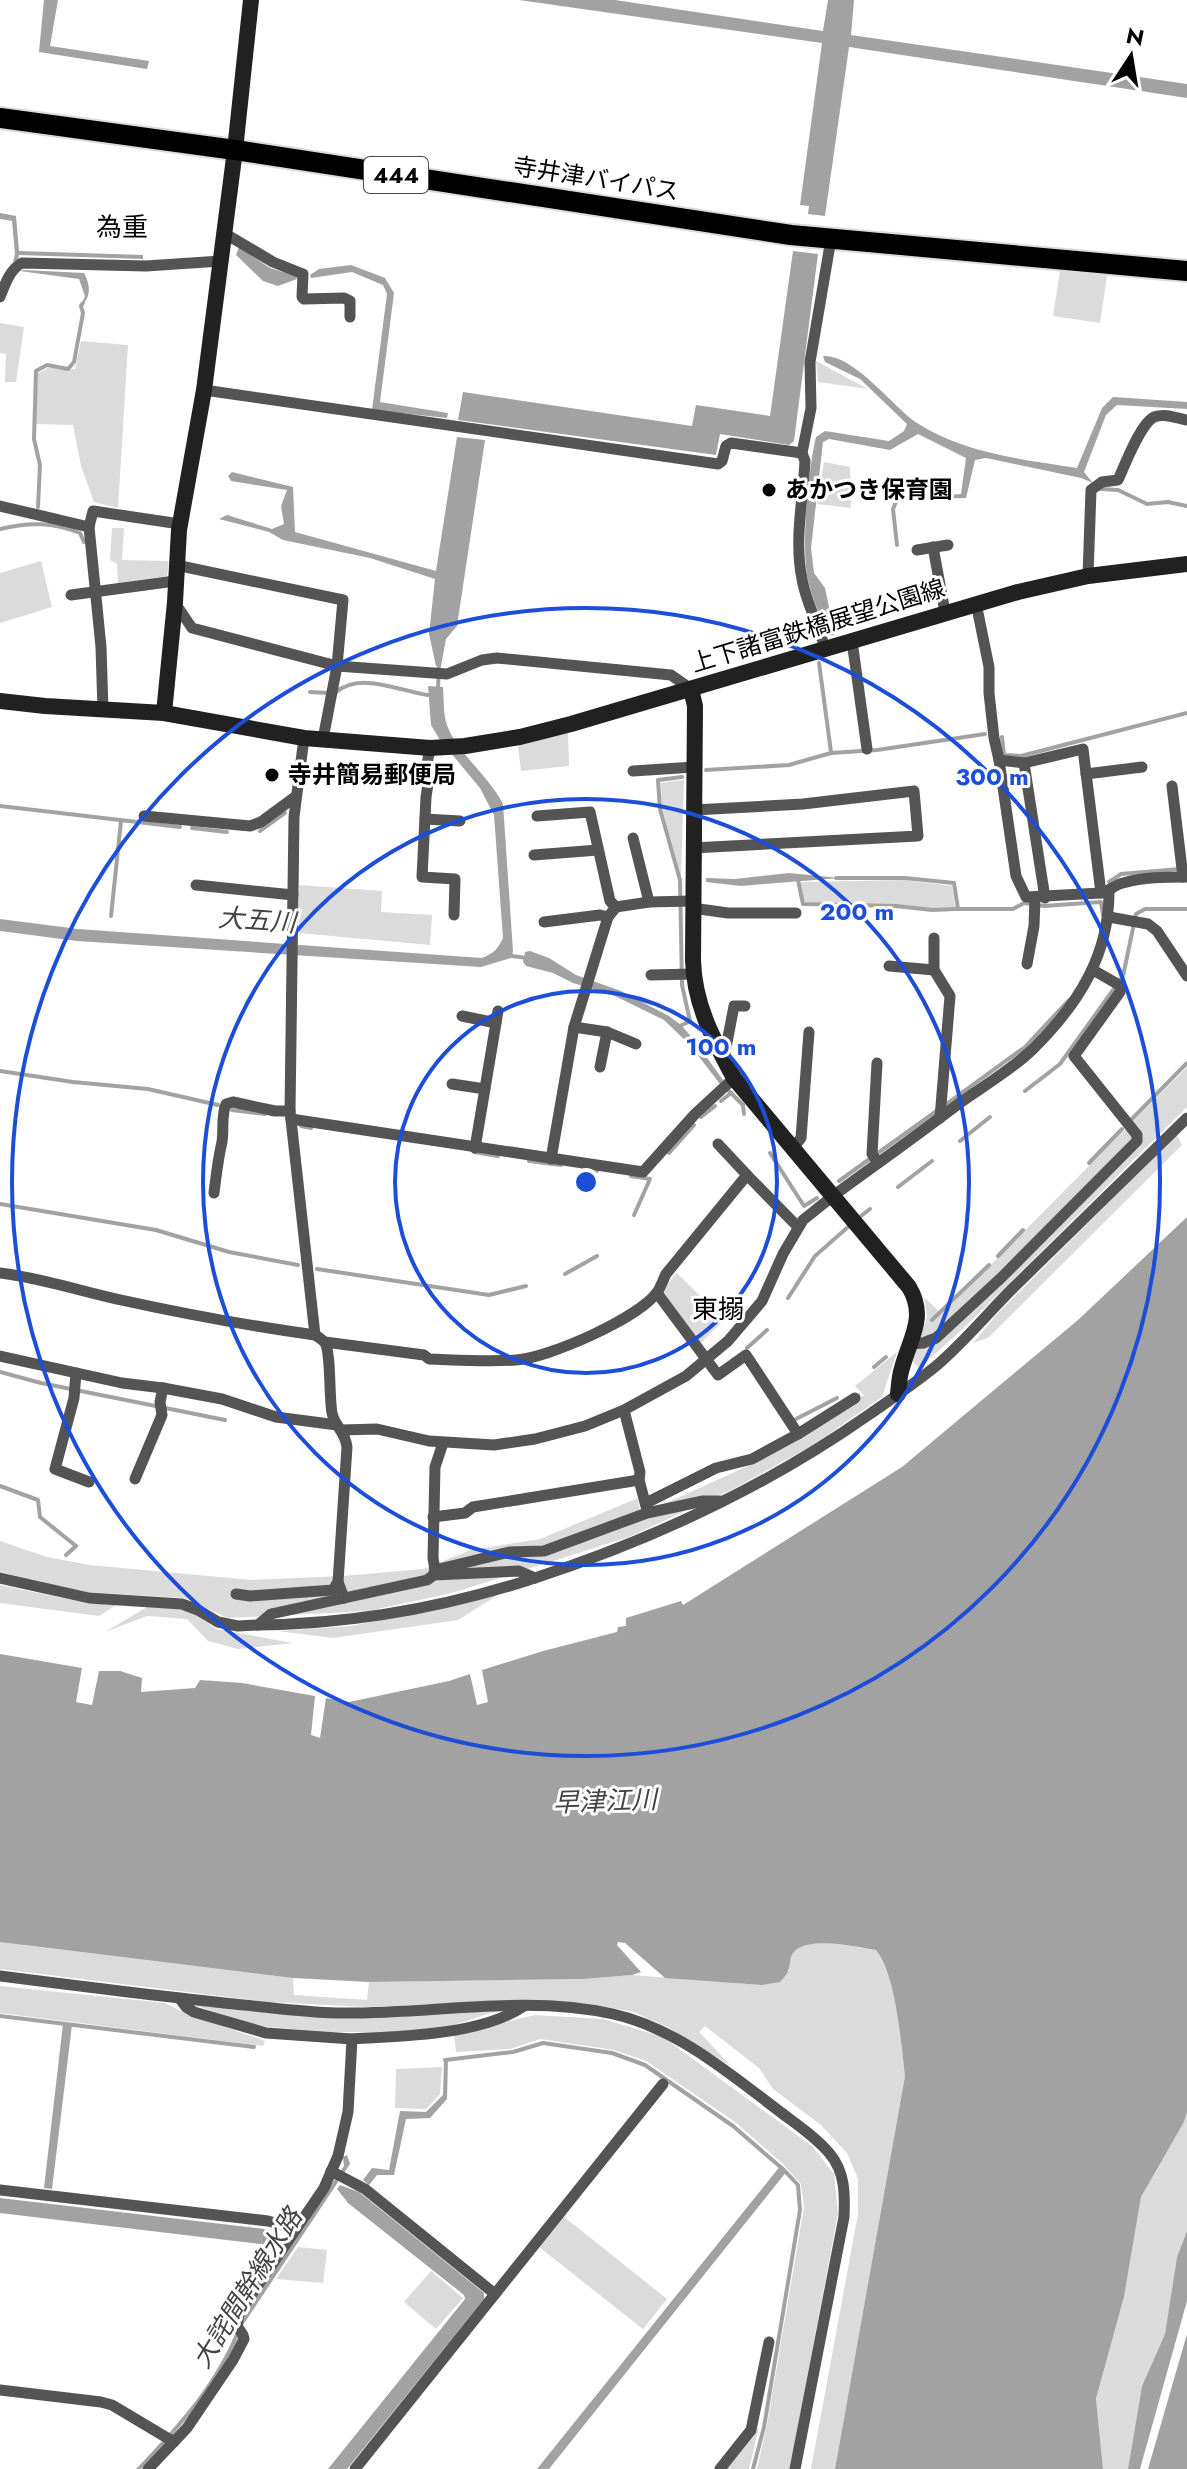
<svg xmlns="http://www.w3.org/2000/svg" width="1187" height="2469" font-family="Jost,'Noto Sans JP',sans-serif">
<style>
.green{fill:#dbdbdb}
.water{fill:#a2a2a2}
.pier{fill:#fff}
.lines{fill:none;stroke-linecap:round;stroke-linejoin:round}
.stream{stroke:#a2a2a2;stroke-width:4}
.highway-casing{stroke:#dbdbdb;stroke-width:24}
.street{stroke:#545454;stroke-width:11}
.secondary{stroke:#212121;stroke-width:16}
.highway{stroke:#000;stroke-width:20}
.ring{fill:none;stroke:#1d4ed8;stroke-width:4}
.poi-dot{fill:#000;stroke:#fff;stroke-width:3}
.labels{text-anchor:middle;stroke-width:6;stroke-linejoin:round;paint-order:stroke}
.shield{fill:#fff;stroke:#4c4c4c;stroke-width:2}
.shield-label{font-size:22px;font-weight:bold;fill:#000}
.street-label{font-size:24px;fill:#000;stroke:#fff}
.poi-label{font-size:24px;font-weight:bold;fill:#000;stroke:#fff;text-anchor:start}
.neighbourhood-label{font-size:26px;fill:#000;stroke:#fff}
.water-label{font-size:26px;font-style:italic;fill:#434343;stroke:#fff}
.centre{fill:#1d4ed8;stroke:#fff;stroke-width:4}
.ring-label{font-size:24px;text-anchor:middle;font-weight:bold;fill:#1d4ed8;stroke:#fff;stroke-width:6;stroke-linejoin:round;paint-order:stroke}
</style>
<rect width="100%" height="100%" fill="#fff"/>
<g class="green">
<polygon points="1060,271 1107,276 1100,323 1053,316"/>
<polygon points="0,323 24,327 16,382 5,382 6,354 0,353"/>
<polygon points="81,341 128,345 118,508 94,502 81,466 73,425 36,424 37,374 48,368 75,369"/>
<polygon points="816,361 868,389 818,382"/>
<polygon points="824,462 850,467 851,508 817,504"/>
<polygon points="112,528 124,528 122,560 169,561 167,576 118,583 117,564 110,560"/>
<polygon points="41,561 52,607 0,623 0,573"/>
<polygon points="568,732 569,766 521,771 518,746"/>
<polygon points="684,780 681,877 662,807 661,783"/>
<polygon points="905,880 952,886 955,908 934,909 893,904 805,903 799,882"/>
<polygon points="299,885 382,891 381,912 432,915 430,945 299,933"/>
<polygon points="1187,1067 1187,1107 963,1329 919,1368 912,1361 927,1317 924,1297 942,1314"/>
<polygon points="1177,1135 1182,1145 988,1338 973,1343 998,1313"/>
<polygon points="677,1273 724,1320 699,1345 659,1293"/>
<polygon points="897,1352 882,1397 813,1445 733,1489 629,1537 452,1593 368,1611 227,1618 185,1598 86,1592 0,1572 0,1541 47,1557 90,1565 251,1580 343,1576 423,1569 471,1550 540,1539 638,1498 641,1521 661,1514 662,1505 759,1461 864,1395 855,1386"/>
<polygon points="0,1585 86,1603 116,1605 99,1616 0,1603"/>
<polygon points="498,1595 458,1620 333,1638 278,1631 351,1626"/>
<polygon points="147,1607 188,1609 216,1629 293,1643 238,1649 208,1641 187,1619 147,1616 105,1632"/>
<path d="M0 1923 23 1945 293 1978 294 1995 367 2000 369 1982 584 1979 632 1975 762 1985 789 1971C789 1962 790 1953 798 1948 814 1937 857 1947 876 1950 897 1974 901 2043 905 2076L835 2469H811L858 2214V2179L847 2153 821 2125 773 2089 759 2068 705 2026 699 2032 731 2066 667 2027 634 2012 591 2004 524 2001 366 2007 268 2002 0 1969Z"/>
<polygon points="0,1986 165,2003 183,2012 265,2041 263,2046 0,2013"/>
<polygon points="194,2005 335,2018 497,2011 432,2032 332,2032 257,2026"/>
<polygon points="535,2015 603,2019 663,2037 812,2146 834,2174 838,2213 790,2469 757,2469 767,2425 804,2207 801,2184 782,2163 735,2122 646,2061 614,2050 540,2039 510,2049 456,2052 454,2034"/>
<polygon points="442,2067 440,2094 426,2109 395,2108 396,2069"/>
<polygon points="1187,2112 1187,2231 1177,2257 1165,2334 1142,2386 1128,2469 1103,2469 1096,2400 1124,2297 1141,2197 1184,2122"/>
<polygon points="563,2216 667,2299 643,2329 539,2247"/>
<polygon points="298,2247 327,2250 323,2283 276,2279"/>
<polygon points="431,2271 463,2298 436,2329 404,2302"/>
<polygon points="759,2427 749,2469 725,2469"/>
</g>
<g class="water">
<polygon points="44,0 58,0 50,46 149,61 147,69 39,52"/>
<polygon points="519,0 615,0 823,31 828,0 854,0 851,35 1187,84 1187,98 849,47 825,216 808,214 809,206 800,205 822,43"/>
<polygon points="0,213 16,216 19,251 143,255 143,259 19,255 18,260 13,262 15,254 12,221 0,219"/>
<polygon points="239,247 270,268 296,276 297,279 278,286 263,281 236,255"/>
<polygon points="793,251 818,254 794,441 789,445 720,434 716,455 458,420 463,392 692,426 696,405 770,416"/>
<polygon points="351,265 385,278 394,293 380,402 448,413 447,418 372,410 387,294 383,285 352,272 311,278 310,275 319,269"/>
<path d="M24 270 84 273C90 284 92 296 81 306L85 296 79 279 20 271Z"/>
<path d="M823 356C854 354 893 407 917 423 965 454 1022 459 1077 468L1102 408 1113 397 1187 402V409L1117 405 1106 415 1084 472 1093 483 1081 478 986 458 975 460 966 498 897 499 961 494 966 458 918 434 890 450 829 439 823 442 811 548 814 573 825 588 835 635 828 636C822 619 813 602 809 584 800 553 808 470 816 437L825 431 889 441 904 431 907 424 860 379 825 362Z"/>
<polygon points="457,437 485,440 457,626 446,639 441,666 436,666 429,634 435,579 370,558 283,540 269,532 219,519 227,515 272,529 284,524 281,506 287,490 231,481 228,476 232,472 293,487 295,532 436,571"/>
<path d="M428 686 443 687C444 699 443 714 447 725 457 753 489 776 503 804L513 951 511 958 481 967 77 941 0 931V919L78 929 482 958C494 953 498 949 503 938L494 815 480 788 440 740 431 725Z"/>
<polygon points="789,873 839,878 741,886 706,882 706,878 735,879"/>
<polygon points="530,951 549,958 576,975 621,991 669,1016 681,1025 695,1041 723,1080 720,1084 690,1045 664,1020 615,996 573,983 553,973 526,966 523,962 525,952"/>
<path d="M1187 1217V2112L1184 2122 1141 2197 1124 2297 1096 2399 1103 2469H835L905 2076C901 2043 896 1974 876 1950 857 1947 806 1935 793 1953 789 1959 791 1964 788 1971 787 1975 783 1978 780 1982L762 1985 665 1978 625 1943 618 1942 617 1945 641 1972 632 1975 584 1979 369 1982 293 1978 0 1942V1654L82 1668 76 1702 92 1705 99 1671H120L142 1678 141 1692 195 1688 200 1680 242 1683 315 1696 311 1735 320 1738 326 1698 349 1702 449 1681 470 1674 477 1705 488 1702 482 1670 543 1651 617 1632 618 1627 626 1626V1618L681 1601 683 1605 902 1467 1078 1320Z"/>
<polygon points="63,2024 72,2025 52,2189 44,2188"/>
<polygon points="448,2058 447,2099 430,2118 406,2119 394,2175 377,2175 369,2185 363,2180 372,2168 389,2170 400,2111 426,2112 443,2095 444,2059"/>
<path d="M347 2155 350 2164 243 2325C222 2381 182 2427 141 2469H136C177 2426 220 2379 240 2321L341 2170 344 2166 343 2157Z"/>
<polygon points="781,2165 787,2171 549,2469 537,2469"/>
<polygon points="340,2185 359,2192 484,2293 484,2299 347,2469 328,2469 465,2299 464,2295 348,2203 337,2189"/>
<polygon points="0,2198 265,2229 280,2238 279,2241 269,2241 268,2245 0,2213"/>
<polygon points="1187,2231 1187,2469 1128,2469 1142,2386 1165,2334 1177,2257"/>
</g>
<polygon class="pier" points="1187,2301 1187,2334 1148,2469 1140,2469"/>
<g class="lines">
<g class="stream">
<polyline points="1101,489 1118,490 1147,504 1168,502 1187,506"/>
<polyline points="38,507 40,465 34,439 36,371 47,365 68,369 74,362 83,313 81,306 83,303"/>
<path d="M0 529C28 522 53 522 80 533L84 542"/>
<polyline points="897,545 893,509 897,499 900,499"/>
<polyline points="819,663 831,752"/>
<polyline points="438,689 439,661"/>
<polyline points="310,692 328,693"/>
<path d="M335 693C359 671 400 691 428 695"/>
<polyline points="1002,737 1004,755 1021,756 1187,713"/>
<polyline points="706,770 789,765 831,753 877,750 985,734"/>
<polyline points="0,806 180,827"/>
<polyline points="192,828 227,832"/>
<polyline points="260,831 285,813"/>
<polyline points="836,878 905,878 954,883 958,909 1013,909 1024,903 1044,906 1101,902 1103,915"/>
<polyline points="798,880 803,904 896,906 932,910 956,909"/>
<polyline points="1109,882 1121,874 1180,869"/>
<polyline points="111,916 121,821"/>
<polyline points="509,952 512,956 527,958"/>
<polyline points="680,1026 690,1021 682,985 680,880 660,809 658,780 682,777"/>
<polyline points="0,1071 73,1082 148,1089 218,1105"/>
<polyline points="726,1088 743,1105 744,1114"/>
<polyline points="1025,1091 1060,1064 1123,976 1136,914 1145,909 1187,909"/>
<polyline points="721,1101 731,1093"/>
<polyline points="945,1105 1025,1047 1069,1000"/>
<polyline points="232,1110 265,1114"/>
<polyline points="701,1117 715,1106"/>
<polyline points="1132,1119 1187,1063"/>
<polyline points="301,1126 311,1128"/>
<polyline points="960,1141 990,1117"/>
<polyline points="474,1152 498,1156"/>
<polyline points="669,1153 694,1125"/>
<polyline points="770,1153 804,1206 817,1198"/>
<polyline points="529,1161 561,1165"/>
<polyline points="1089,1163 1122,1129"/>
<polyline points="583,1169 597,1171"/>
<polyline points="631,1176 650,1179 634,1215"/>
<polyline points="839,1181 938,1110"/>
<polyline points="898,1187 932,1161"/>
<polyline points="0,1204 156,1230 229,1252 298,1265"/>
<polyline points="861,1216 870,1209"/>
<polyline points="998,1256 1023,1230"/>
<polyline points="317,1269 489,1295 526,1286"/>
<polyline points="565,1274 597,1256"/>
<polyline points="788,1298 815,1256 848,1227"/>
<polyline points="932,1320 989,1265"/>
<polyline points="747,1348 767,1330"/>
<polyline points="874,1367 886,1357"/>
<polyline points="0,1372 41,1383 225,1420"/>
<polyline points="796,1419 837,1398"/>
<polyline points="0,1486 38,1500 40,1517 76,1546 66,1555"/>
<polyline points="0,2016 254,2047"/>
<polyline points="445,2060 513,2052 543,2043 612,2053 645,2065 733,2126 784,2170 798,2185 800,2210 764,2427 753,2469"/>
</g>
<g class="highway-casing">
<polyline id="highway" points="0,118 235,150 791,235 1187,271"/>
</g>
<g class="street">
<polyline points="224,233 273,262 303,274 302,297 304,299 344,298 350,301 350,317"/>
<path d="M0 297C5 285 9 270 22 263L146 266 221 261"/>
<polyline points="204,390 718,464 722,461 726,446 731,443 802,453"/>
<polyline points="0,506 89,527 101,647 103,710"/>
<polyline points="89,527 93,511 180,524"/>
<polyline points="933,547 945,612"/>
<polyline points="917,550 948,545"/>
<polyline points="176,565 343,600 337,666 323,739"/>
<path d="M1088 576 1091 490 1102 482 1118 480C1125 465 1140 424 1154 417 1165 413 1176 418 1187 420"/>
<polyline points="71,595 175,581"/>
<polyline points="175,603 192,628 337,666 447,674 482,660 497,658 671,675 691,689"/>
<path d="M976 603 989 667V693L994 738 999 760 1016 876 1026 897 1101 893C1110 891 1114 885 1123 883 1144 877 1165 877 1187 877"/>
<polyline points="852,641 867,749"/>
<path d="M825 649C819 625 806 603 802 579 794 541 803 499 805 461L802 453 811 408 810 362 831 239"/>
<path d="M304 738 294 817 290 1111 315 1335C317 1336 324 1341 325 1343 331 1352 329 1398 332 1413 335 1427 345 1431 347 1447L338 1582 344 1598"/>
<polyline points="430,748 427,764 430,771 426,797 422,877 455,879 454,915"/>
<polyline points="999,760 1024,763 1083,749 1101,893"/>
<polyline points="1024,763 1045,898"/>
<polyline points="633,771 694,767"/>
<polyline points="1086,774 1142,767"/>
<polyline points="1172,786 1183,877"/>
<polyline points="144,816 250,826 261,822 295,797"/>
<polyline points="537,816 590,812 610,901 616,907"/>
<polyline points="425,819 460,821"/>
<polyline points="633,838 649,902"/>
<polyline points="693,848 918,836 914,791 803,804 694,810"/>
<polyline points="534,855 598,850"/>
<polyline points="196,885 293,895"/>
<polyline points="692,908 728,913 796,913"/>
<polyline points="1109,917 1148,924 1157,931 1187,976"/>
<polyline points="544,922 600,915 608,917"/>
<polyline points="934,938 934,970"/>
<polyline points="1027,964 1034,926 1035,898"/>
<polyline points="889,966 934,970 950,996 940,1118"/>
<polyline points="651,975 693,974"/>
<polyline points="462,1016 496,1023"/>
<polyline points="574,1027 607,1032 636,1044"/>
<polyline points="724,1058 734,1006 745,1006"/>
<polyline points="877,1063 872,1154 878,1163"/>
<polyline points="600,1067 607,1032"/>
<polyline points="452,1084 485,1089"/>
<polyline points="291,1119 643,1172 695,1114 734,1078"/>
<polyline points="718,1144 747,1175"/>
<polyline points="475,1148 498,1011"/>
<polyline points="793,1148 801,1138 809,1032"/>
<polyline points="551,1159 574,1027 608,917 616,907 649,902 692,901"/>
<path d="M214 1193C216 1176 218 1159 222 1142 224 1129 221 1116 226 1104L233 1102 275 1111H290"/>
<path d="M0 1273C41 1278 80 1291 121 1300 185 1314 250 1326 315 1335"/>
<polyline points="657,1293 718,1375 746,1355 798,1434"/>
<path d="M325 1342 424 1355 429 1359C458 1360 487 1362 516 1360 548 1358 640 1318 658 1291 661 1286 663 1280 666 1274L747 1175 798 1227"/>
<polyline points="910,1344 923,1343 936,1338 1002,1277 1137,1141 1137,1135 1074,1056 1120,992 1121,986 1093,970"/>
<polyline points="0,1356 122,1383 163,1388 222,1399 276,1417 337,1425"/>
<polyline points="76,1373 74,1398 55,1469 89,1482"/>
<polyline points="624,1410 640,1472 639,1480 647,1510"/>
<path d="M341 1430 377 1429 429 1441 494 1445 535 1439 585 1426 624 1410 686 1376 728 1341 762 1301 783 1254 803 1220 833 1196C874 1166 916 1136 957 1105 982 1087 1013 1069 1035 1047 1079 1003 1109 955 1109 892"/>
<polyline points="135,1479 162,1415 160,1402 163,1388"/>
<polyline points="646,1503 716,1468 752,1459 798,1434 855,1398"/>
<polyline points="433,1517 465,1513 473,1507 639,1480"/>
<polyline points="435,1570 433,1558 435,1467 443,1443"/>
<polyline points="434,1573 435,1570 509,1552 544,1551 647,1513 703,1501 720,1501"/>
<path d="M0 1578 89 1598 182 1604 198 1610 218 1622 238 1626 258 1625 271 1614 427 1580 434 1575 519 1571 535 1578C654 1539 764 1488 867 1416 890 1400 914 1384 936 1366 964 1342 987 1314 1013 1288 1071 1231 1129 1175 1187 1118"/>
<polyline points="236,1594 250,1596 333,1590 338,1582"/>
<path d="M258 1625C351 1624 446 1607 535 1578"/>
<path d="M0 1976C78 1986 156 1996 234 2004 268 2007 302 2012 336 2013 428 2015 523 1994 613 2014 676 2028 729 2073 779 2111 796 2124 816 2137 830 2154 845 2172 845 2194 844 2217L795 2469"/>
<polyline points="180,1999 186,2007 194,2012 266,2033 352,2039"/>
<polyline points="331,2171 365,2189 495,2294"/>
<polyline points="0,2190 268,2221 296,2229"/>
<polyline points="0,2390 101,2402 112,2405 174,2442"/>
<path d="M148 2469 187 2428 233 2360 244 2339 243 2335 237 2326 239 2313 324 2188 338 2156 348 2112 352 2039C403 2036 482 2035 524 2006"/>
<polyline points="355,2469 663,2084"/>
<polyline points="720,2469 751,2430 769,2342"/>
</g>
<g class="secondary">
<path d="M691 689 695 706 693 960C694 1004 713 1039 734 1078L909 1287C927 1317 910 1338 902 1368 899 1377 899 1386 898 1394"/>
<polyline points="0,701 45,706 164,713 304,738 430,748 465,746 520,737 571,724 1018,592 1088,576 1187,564"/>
<polyline points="164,713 175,602 179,530 204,390 235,150 251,0"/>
</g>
<use href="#highway" class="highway"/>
</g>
<g class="ring">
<circle cx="586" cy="1182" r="191"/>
<circle cx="586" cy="1182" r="383"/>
<circle cx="586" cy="1182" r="574"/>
</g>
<g class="poi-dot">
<circle cx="769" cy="490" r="8"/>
<circle cx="272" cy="775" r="8"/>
</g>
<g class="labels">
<rect class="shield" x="364" y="157" width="64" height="36" rx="6"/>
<g class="shield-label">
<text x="396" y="183">444</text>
</g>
<g class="street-label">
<text transform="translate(596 179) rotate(9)" y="8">寺井津バイパス</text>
<text transform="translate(818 626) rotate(-17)" y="8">上下諸富鉄橋展望公園線</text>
</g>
<g class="poi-label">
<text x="785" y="498">あかつき保育園</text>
<text x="288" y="783">寺井簡易郵便局</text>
</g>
<g class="neighbourhood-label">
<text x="122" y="236">為重</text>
<text x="718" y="1318">東搦</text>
</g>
<g class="water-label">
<text transform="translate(257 920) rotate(4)" y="9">大五川</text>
<text transform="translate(605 1801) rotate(-2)" y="9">早津江川</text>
<text transform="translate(247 2288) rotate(-58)" y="9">大詫間幹線水路</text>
</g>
</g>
<circle cx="586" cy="1182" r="12" class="centre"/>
<g class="ring-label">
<text x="992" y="785">300 m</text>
<text x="857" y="920">200 m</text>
<text x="721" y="1055">100 m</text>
</g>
<g transform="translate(1131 56) rotate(12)" stroke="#ffffff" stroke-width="6" paint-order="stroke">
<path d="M0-6L14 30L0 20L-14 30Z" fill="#000000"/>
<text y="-12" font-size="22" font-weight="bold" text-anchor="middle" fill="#000000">N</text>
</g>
</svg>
